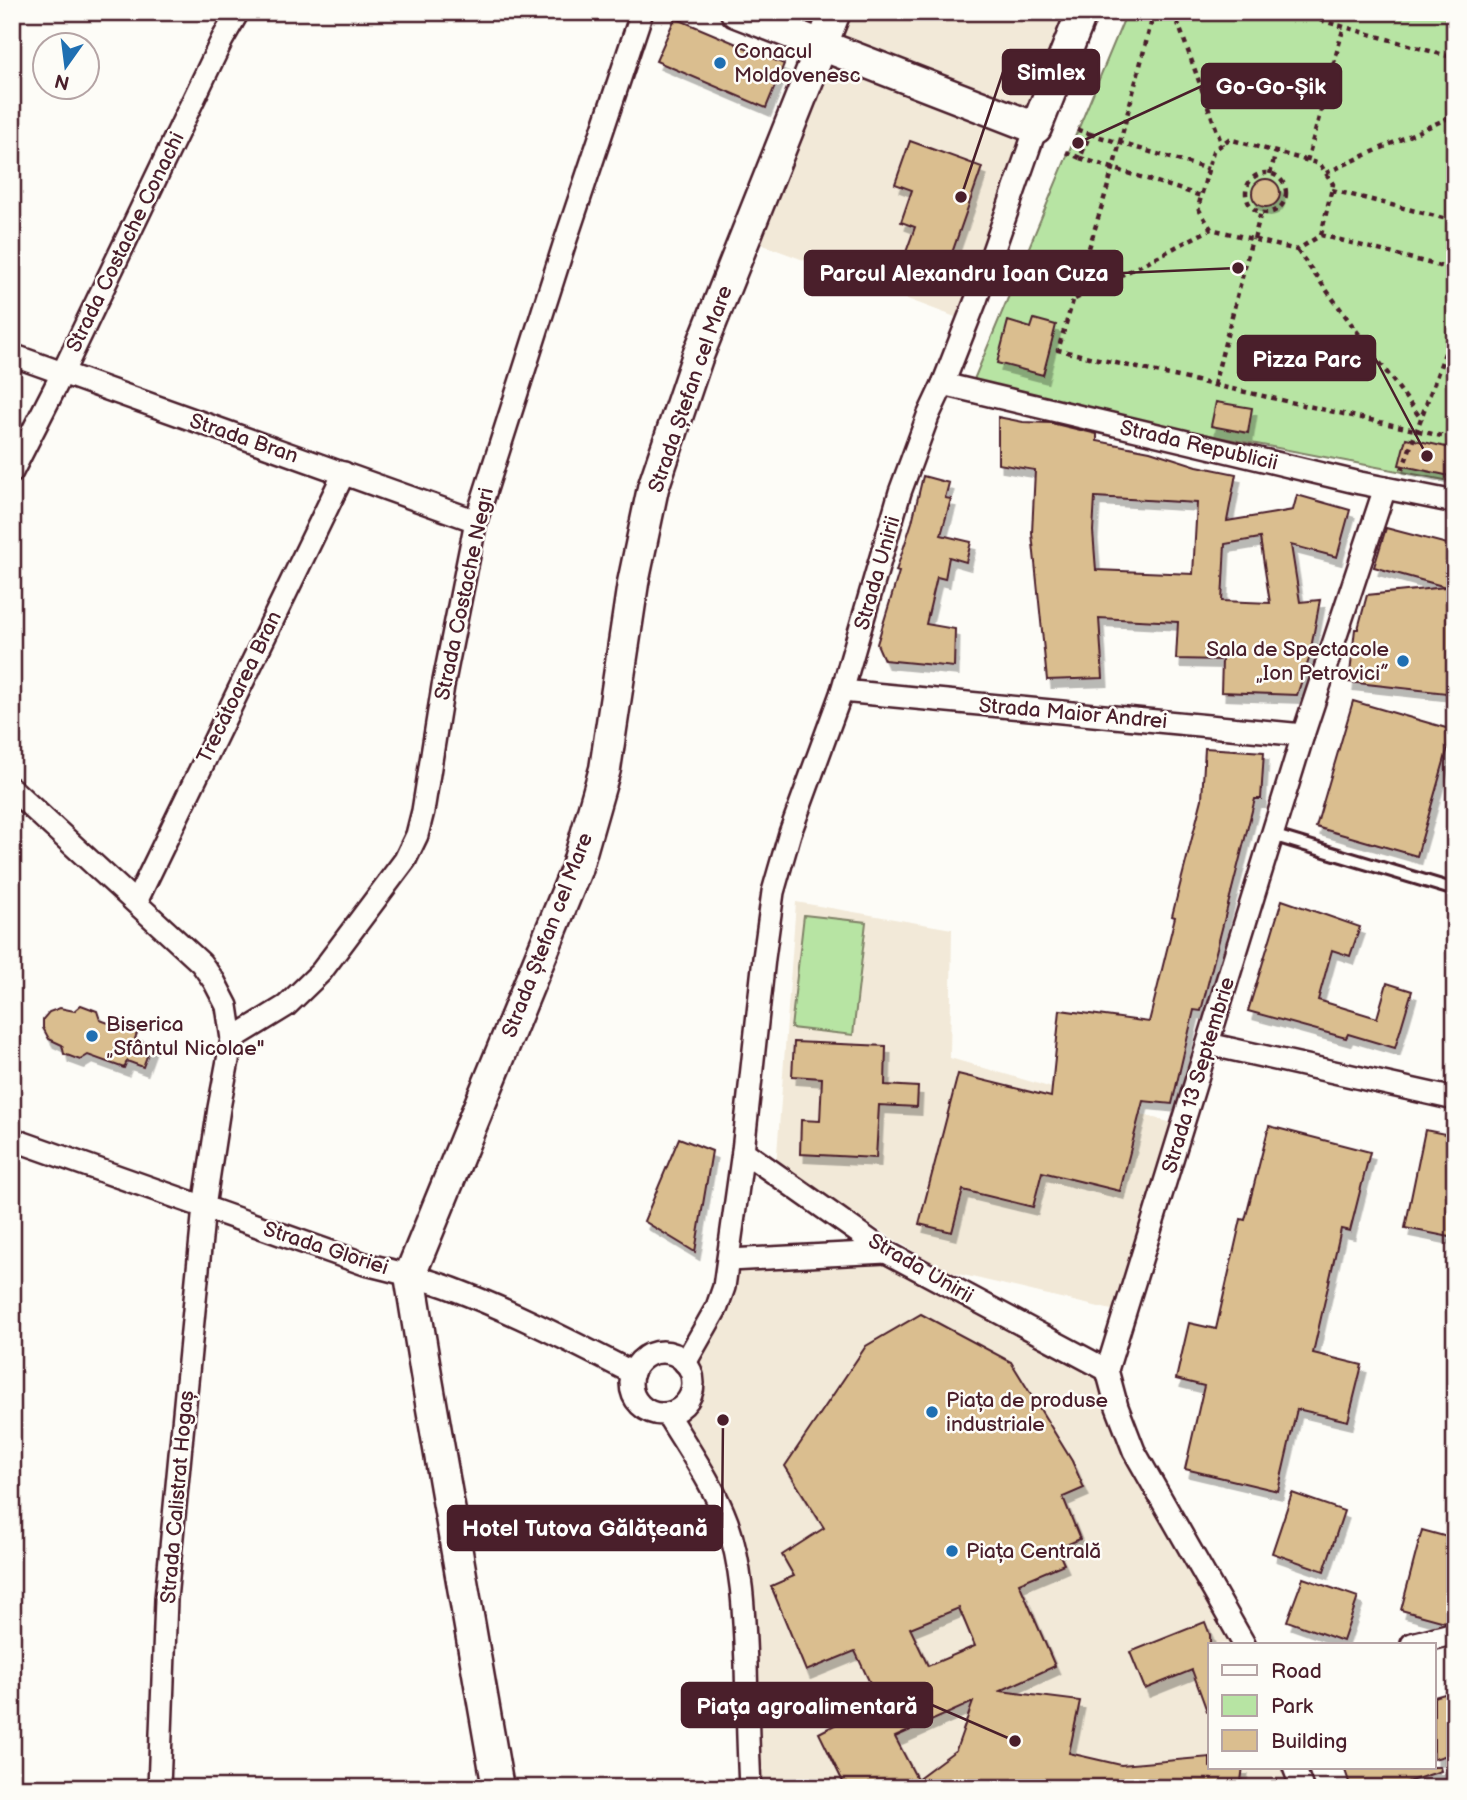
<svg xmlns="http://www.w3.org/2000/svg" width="1467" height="1800" font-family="'Balsamiq Sans',sans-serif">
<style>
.built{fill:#f2e9d8}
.green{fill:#b7e4a3;stroke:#808267;stroke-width:2}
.building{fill:#dabe8f;stroke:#4a1f2b;stroke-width:2;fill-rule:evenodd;filter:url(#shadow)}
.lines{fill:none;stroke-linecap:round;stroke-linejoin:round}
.lane-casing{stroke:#4a1f2b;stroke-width:16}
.street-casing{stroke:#4a1f2b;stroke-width:26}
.secondary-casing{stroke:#4a1f2b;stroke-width:35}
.path{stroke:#4a1f2b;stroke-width:4.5;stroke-dasharray:5 5;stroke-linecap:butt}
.lane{stroke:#fdfcf7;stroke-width:10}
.street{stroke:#fdfcf7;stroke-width:21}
.secondary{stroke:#fdfcf7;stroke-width:30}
.poi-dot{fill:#1f6fb2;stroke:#fdfcf7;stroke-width:2.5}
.labels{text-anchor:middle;stroke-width:5;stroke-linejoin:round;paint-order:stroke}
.poi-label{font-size:21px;fill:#4a1f2b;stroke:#fdfcf7;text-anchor:start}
.street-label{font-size:21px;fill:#4a1f2b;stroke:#fdfcf7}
.leader{fill:none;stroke:#4a1f2b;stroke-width:2.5}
.callout-dot{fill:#4a1f2b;stroke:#fdfcf7;stroke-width:2.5}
.callout{fill:#4a1f2b;stroke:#4a1f2b;stroke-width:2.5}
.callout-label{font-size:23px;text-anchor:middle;font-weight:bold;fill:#fff}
</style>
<defs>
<filter id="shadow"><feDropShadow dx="4.5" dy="8" stdDeviation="0" flood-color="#0004"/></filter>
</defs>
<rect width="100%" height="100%" fill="#fdfcf7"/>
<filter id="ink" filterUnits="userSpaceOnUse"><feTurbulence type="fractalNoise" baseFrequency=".0143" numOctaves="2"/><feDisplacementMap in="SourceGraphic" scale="14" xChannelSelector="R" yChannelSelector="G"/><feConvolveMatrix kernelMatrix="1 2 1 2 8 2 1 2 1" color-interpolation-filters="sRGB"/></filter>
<g filter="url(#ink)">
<g class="built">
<polygon points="848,12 1081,12 958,318 753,241"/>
<polygon points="796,902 952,929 950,1058 1175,1124 1120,1312 946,1271 776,1167"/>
<polygon points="886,1252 1107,1370 1117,1407 1244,1644 1210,1644 1210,1767 1294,1767 1302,1788 750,1788 741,1581 676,1411 684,1405 689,1398 692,1389 693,1380 690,1371 729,1260"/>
</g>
<g class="green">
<polygon points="1127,12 1455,12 1455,482 970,389"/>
<polygon points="804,915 866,922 853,1035 791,1028"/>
</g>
<g class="building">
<polygon points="675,18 784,64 766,108 656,61"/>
<polygon points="910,141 982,167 945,273 904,258 915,227 901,222 912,190 895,184"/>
<circle cx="1266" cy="193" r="14"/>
<polygon points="1034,319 1056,325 1043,375 997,363 1008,321 1031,328"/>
<polygon points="1216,402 1252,408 1248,433 1211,426"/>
<path d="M998 417 1023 422 1051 423 1097 434V441L1150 451 1197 466 1236 474 1227 521 1293 510 1297 495 1350 510 1337 557 1291 545 1300 602 1320 600 1309 659 1297 695 1221 692 1222 660 1176 659 1178 622 1099 618 1103 678 1047 680 1032 533 1035 470 998 464ZM1095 497 1197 503 1193 574 1096 570 1093 531ZM1260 538 1270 603 1222 601 1225 544Z"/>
<polygon points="1406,438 1455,449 1450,476 1399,465"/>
<polygon points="923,476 949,483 945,498 951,499 941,535 971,542 966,562 949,557 945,579 937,577 926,624 955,629 954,667 884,660 877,644 899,572 896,571 912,522"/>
<polygon points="1386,528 1455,546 1455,694 1349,682 1355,629 1358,629 1367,595 1446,587 1374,567"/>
<polygon points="1353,701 1453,730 1417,856 1316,827"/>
<polygon points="1205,748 1264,752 1261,799 1255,799 1201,1011 1194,1010 1172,1104 1143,1101 1120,1191 1042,1172 1033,1207 963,1190 952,1232 919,1224 958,1074 1051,1097 1060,1010 1149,1022 1175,917 1172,916 1202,799"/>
<polygon points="1282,900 1360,927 1350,956 1332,950 1318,1000 1377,1018 1387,983 1412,991 1395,1048 1348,1034 1346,1038 1248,1011"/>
<polygon points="81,1005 97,1011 100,1020 137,1033 135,1039 151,1045 143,1067 127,1061 124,1068 88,1055 80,1060 64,1054 62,1045 49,1039 43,1028 43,1019 49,1012 60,1008 74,1011"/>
<polygon points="794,1042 886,1046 885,1085 918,1087 917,1107 879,1105 876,1158 800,1154 801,1120 820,1121 822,1078 792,1076"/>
<polygon points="1269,1126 1370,1152 1350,1231 1341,1229 1313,1353 1362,1365 1348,1421 1297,1409 1278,1491 1185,1469 1204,1386 1176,1379 1189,1323 1216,1329 1241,1219 1245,1220"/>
<polygon points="1425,1130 1455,1136 1455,1238 1405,1228"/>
<polygon points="679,1138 712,1151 695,1252 644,1221"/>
<path d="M921 1314 1011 1362 1072 1461 1084 1488 1063 1497 1080 1539 1057 1549 1064 1564 1019 1583 1055 1666 1000 1691 1080 1701 1069 1753 1121 1765 1210 1757V1767H1243L1240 1788H846L819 1733 879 1702 855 1651 806 1671 771 1586 794 1576 782 1555 824 1528 785 1466 866 1346ZM959 1608 975 1646 928 1666 910 1628ZM973 1702 956 1750 917 1779 895 1737Z"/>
<polygon points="1292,1493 1344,1511 1324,1571 1272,1553"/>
<polygon points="1422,1530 1455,1539 1455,1596 1448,1621 1445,1622 1401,1610"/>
<polygon points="1303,1578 1358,1597 1343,1641 1287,1621"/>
<polygon points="1205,1622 1210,1635 1210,1710 1207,1711 1192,1670 1145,1689 1130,1652"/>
<polygon points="1455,1691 1455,1753 1434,1759 1434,1697"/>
<polygon points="1344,1767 1440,1767 1441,1771 1389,1788 1351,1788"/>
</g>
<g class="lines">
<g class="lane-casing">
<polyline id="lane" points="1272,835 1455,890"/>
</g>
<g class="street-casing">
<g id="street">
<polyline points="12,355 476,521"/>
<polyline points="943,384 1360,483 1455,502"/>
<polyline points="12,472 62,374 222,40 238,12"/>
<polyline points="842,691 1303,735"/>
<polyline points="12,789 201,963 214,981 227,1006 232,1039 219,1108 204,1207 166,1599 159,1788"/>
<polyline points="136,902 344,473"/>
<polyline points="232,1039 286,1006 321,972 405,860 417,835 423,811 443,686 476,521 565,242 642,12"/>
<polyline points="1208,1044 1455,1099"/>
<path d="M12 1139 365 1264C394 1271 424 1278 453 1289 514 1312 574 1343 633 1373"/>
<polyline points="743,1151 886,1252 1107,1370"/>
<polyline points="729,1260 886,1252"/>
<circle cx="662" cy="1383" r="31"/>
<polyline points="685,1363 717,1307 724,1287 743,1151 764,958 773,892 790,833 842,691 900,492 928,416 943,384 976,300 1036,128"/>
<path d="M667 1414C688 1449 713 1484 727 1522 743 1568 744 1616 746 1665 747 1706 748 1747 750 1788"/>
<polyline points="1244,1644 1134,1451 1117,1407 1107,1370 1303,735 1385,488"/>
<polyline points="1412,1644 1455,1633"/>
<polyline points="1294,1767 1302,1788"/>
</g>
</g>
<g class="secondary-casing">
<g id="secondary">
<polyline points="736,12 1036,128 1082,12"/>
<polyline points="498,1788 426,1374 410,1275 576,870 605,769 633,583 653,488 697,358 835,12"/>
</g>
</g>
<g class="path">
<polyline points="1154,12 1113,169 1058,350 1455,439"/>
<polyline points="1174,12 1222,145"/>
<polyline points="1291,12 1455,58"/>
<polyline points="1090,134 1208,169"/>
<polyline points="1066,152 1080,158 1090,134 1075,129"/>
<polyline points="1080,158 1201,196"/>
<polyline points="1307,161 1344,26"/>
<polyline points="1326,173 1455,115"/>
<circle cx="1266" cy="193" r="20"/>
<polyline points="1270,174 1276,152"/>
<polyline points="1332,190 1455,221"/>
<polyline points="1321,235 1333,184 1320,164 1229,139 1213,151 1198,208 1211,229 1297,250 1321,235 1455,270"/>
<polyline points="1254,239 1261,212"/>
<polyline points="1297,250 1422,420"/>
<polyline points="1075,299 1211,229"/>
<polyline points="1214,385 1252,239"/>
<polyline points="1402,470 1455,326"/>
</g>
<use href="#lane" class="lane"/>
<use href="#street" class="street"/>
<use href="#secondary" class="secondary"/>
</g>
</g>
<g class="poi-dot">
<circle cx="720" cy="63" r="7"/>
<circle cx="1403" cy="661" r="7"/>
<circle cx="92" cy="1036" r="7"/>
<circle cx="932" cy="1412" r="7"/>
<circle cx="952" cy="1551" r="7"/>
</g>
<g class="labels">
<g class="poi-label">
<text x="734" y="58">Conacul<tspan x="734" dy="24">Moldovenesc</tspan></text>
<text x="1389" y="656" text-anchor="end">Sala de Spectacole<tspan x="1389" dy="24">„Ion Petrovici”</tspan></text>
<text x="106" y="1031">Biserica<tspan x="106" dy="24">„Sfântul Nicolae"</tspan></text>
<text x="946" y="1407">Piața de produse<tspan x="946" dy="24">industriale</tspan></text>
<text x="966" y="1558">Piața Centrală</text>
</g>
<g class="street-label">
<text transform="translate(125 242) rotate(-64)" y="7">Strada Costache Conachi</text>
<text transform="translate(690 389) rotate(-71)" y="7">Strada Ștefan cel Mare</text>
<text transform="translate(244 438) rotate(19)" y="7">Strada Bran</text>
<text transform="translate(1199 445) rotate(13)" y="7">Strada Republicii</text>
<text transform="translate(877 573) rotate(-74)" y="7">Strada Unirii</text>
<text transform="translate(464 594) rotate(-78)" y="7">Strada Costache Negri</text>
<text transform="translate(239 687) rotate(-64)" y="7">Trecătoarea Bran</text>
<text transform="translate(1073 713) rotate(5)" y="7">Strada Maior Andrei</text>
<text transform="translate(547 935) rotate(-69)" y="7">Strada Ștefan cel Mare</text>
<text transform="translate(1198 1075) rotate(-73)" y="7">Strada 13 Septembrie</text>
<text transform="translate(326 1248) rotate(18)" y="7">Strada Gloriei</text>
<text transform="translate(921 1268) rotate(30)" y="7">Strada Unirii</text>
<text transform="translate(177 1497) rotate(-85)" y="7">Strada Calistrat Hogaș</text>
</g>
</g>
<path class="leader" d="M961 197L1003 72M1078 143L1202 86M1238 268L1122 273M1427 456L1375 358M723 1420L722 1528M1015 1741L932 1705"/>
<g class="callout-dot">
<circle cx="961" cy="197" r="7"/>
<circle cx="1078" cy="143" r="7"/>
<circle cx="1238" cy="268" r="7"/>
<circle cx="1427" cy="456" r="7"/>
<circle cx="723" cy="1420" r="7"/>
<circle cx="1015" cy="1741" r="7"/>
</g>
<g class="callout">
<rect x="1003" y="50" width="96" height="44" rx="7"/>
<rect x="1202" y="64" width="139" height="44" rx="7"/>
<rect x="805" y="251" width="317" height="44" rx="7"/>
<rect x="1238" y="336" width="137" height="44" rx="7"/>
<rect x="448" y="1506" width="274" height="44" rx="7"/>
<rect x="682" y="1683" width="250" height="44" rx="7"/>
</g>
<g class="callout-label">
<text x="1051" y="80">Simlex</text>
<text x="1271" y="94">Go-Go-Șik</text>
<text x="964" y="281">Parcul Alexandru Ioan Cuza</text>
<text x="1307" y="367">Pizza Parc</text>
<text x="585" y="1536">Hotel Tutova Gălățeană</text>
<text x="807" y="1714">Piața agroalimentară</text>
</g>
<rect width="1467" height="1800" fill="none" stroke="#fdfcf7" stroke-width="42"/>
<rect x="21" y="21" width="1425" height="1758" fill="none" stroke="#4a1f2b" stroke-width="2.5" filter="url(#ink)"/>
<rect x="1208" y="1643" width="228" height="126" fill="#fdfcf7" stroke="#b5a4a5" stroke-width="2"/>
<rect x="1222" y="1665" width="35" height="10" fill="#fdfcf7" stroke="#b5a4a5" stroke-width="2"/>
<text x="1271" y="1678" font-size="21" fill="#4a1f2b">Road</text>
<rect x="1222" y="1695" width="35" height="21" fill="#b7e4a3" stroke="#b5a4a5" stroke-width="2"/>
<text x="1271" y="1713" font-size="21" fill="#4a1f2b">Park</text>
<rect x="1222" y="1730" width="35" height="21" fill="#dabe8f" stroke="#b5a4a5" stroke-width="2"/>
<text x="1271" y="1748" font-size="21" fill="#4a1f2b">Building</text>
<g transform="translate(66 66) rotate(194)"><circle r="33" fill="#fdfcf7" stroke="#b5a4a5" stroke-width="2"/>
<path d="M0-5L12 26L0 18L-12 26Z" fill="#1f6fb2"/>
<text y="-10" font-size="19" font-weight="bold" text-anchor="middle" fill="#4a1f2b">N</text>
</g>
</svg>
